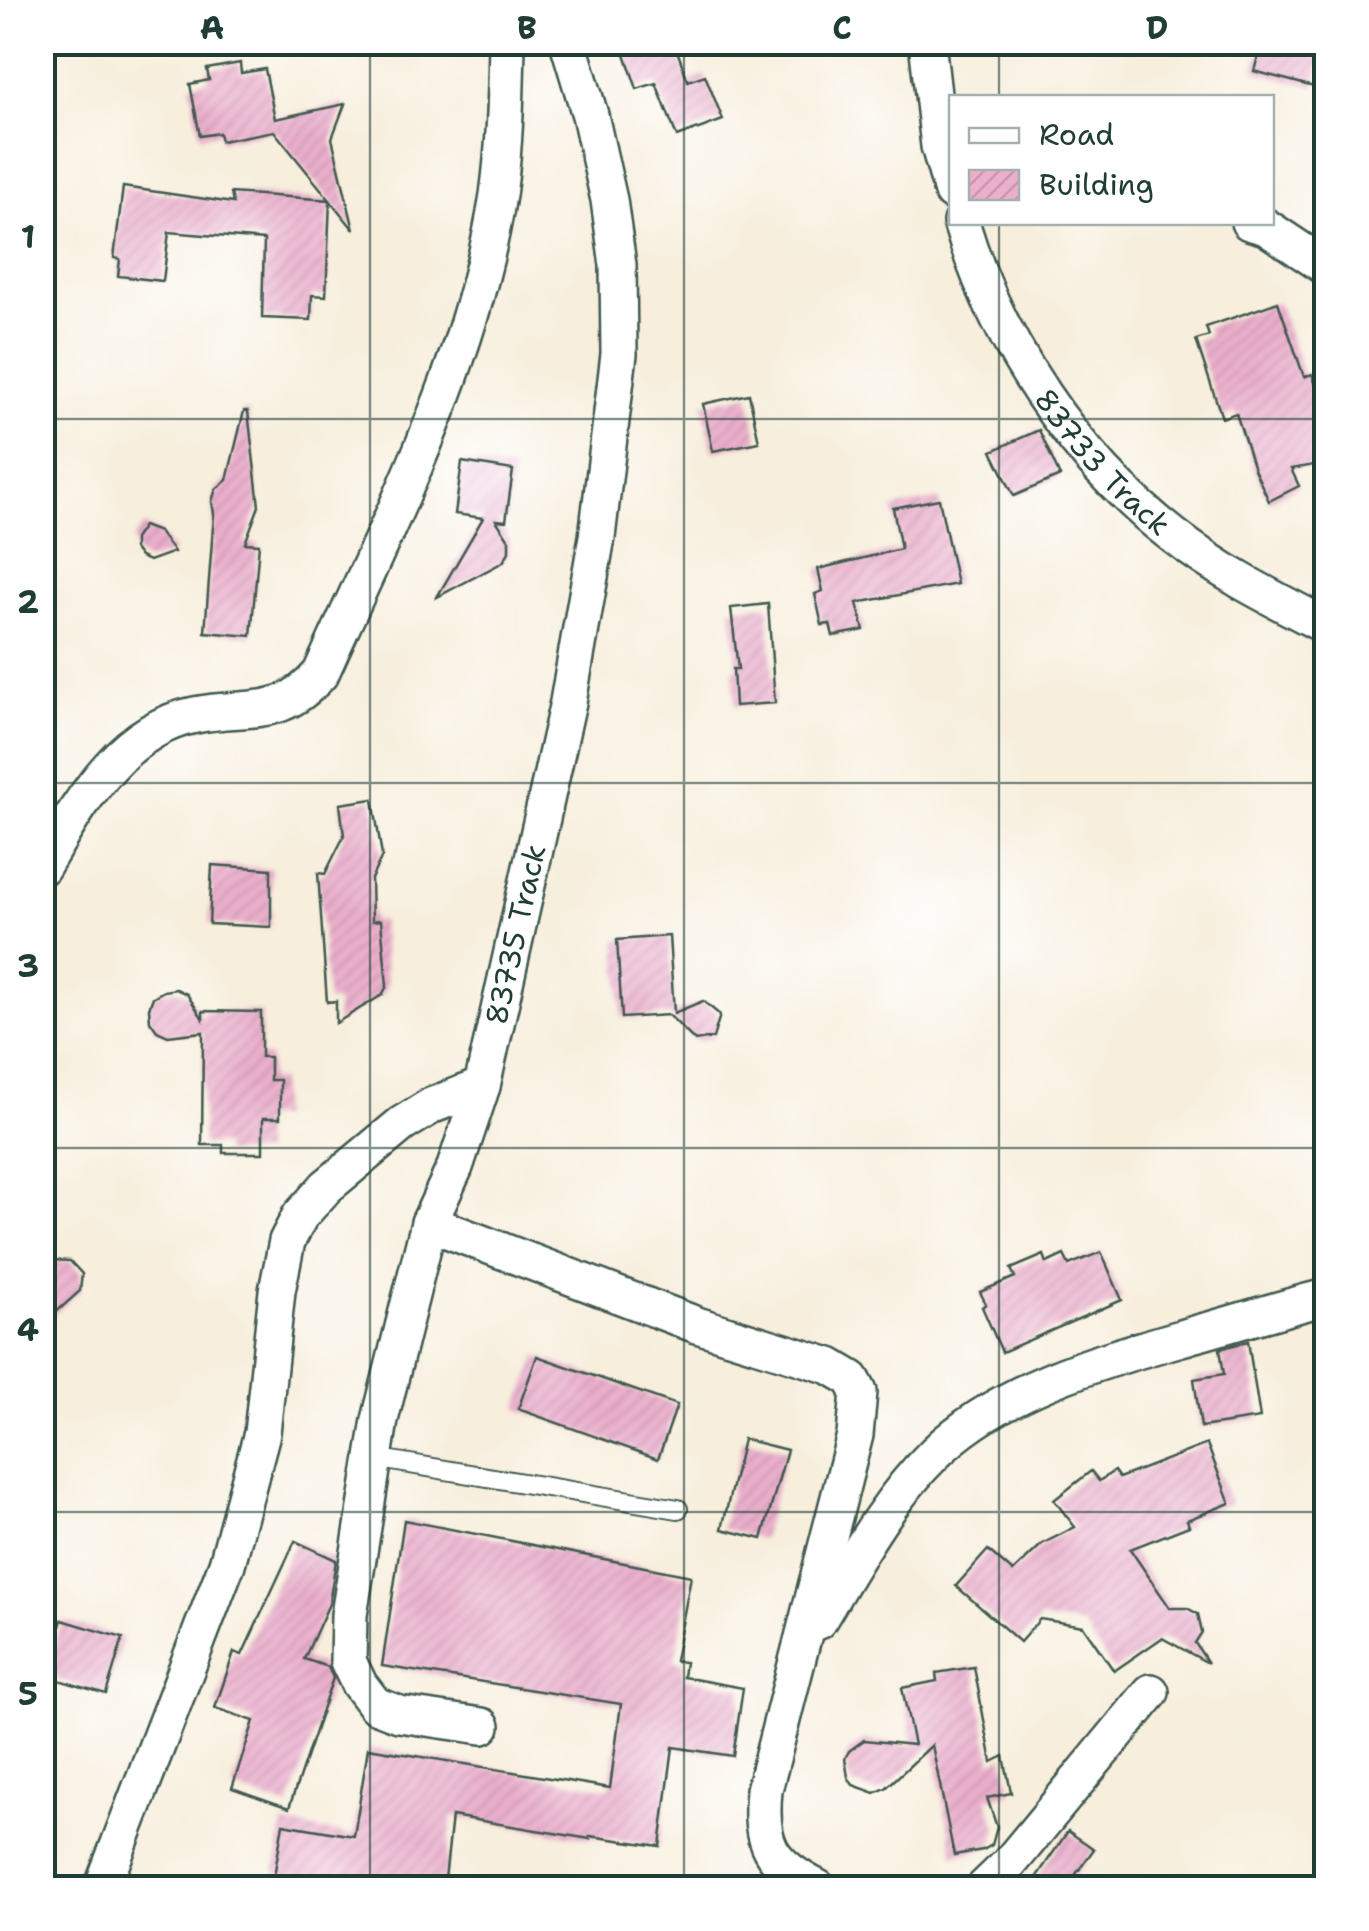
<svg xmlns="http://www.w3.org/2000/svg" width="1369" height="1931" font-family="'Shantell Sans',sans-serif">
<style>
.building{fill:url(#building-hatch)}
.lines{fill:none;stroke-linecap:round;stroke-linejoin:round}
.lane-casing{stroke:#3f584d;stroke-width:22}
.street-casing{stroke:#3f584d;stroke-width:40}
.lane{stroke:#fff;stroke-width:18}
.street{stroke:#fff;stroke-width:35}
.grid{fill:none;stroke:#1f3d34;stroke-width:2.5;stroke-opacity:0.55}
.labels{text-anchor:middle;stroke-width:8;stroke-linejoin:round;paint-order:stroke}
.street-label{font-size:30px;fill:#1f3d34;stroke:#fff}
.neatline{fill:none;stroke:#1f3d34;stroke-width:4}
.grid-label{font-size:32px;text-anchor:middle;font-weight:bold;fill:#1f3d34}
</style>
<defs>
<pattern id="building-hatch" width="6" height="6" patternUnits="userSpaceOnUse" patternTransform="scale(2.5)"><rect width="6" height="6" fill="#ebafcc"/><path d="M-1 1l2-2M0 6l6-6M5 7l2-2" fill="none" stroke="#c997b0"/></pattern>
</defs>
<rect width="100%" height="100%" fill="#fff"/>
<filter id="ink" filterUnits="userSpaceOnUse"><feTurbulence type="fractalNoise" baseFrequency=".01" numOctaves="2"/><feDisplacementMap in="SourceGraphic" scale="20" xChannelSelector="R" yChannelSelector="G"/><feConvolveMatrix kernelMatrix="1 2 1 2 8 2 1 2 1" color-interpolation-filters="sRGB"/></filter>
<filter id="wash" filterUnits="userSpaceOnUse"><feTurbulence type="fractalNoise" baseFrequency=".0048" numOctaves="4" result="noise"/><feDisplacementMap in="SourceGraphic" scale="40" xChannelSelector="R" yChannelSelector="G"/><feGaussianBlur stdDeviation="2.25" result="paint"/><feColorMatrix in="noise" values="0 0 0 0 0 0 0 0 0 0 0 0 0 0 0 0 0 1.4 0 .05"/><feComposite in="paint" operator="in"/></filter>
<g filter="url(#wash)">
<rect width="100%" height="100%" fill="#f7eedc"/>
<g id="blocks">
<g class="building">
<polygon points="621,42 674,42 688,81 705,75 723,120 677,137 656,83 637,89"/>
<polygon points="1262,42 1326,42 1314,87 1254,71"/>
<polygon points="240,63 241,73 265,69 275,119 345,104 332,138 354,230 274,131 221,141 219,133 200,136 190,84 209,80 207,69"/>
<polygon points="123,187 233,203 231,193 330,200 326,296 312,295 311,320 262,318 264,240 169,232 163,281 118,276 120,259 114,258"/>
<polygon points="1278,302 1304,377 1312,374 1326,413 1326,463 1291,469 1299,486 1269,501 1254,469 1236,413 1222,418 1196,340 1209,336 1206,327"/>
<polygon points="749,394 759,442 713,451 703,404"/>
<polygon points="244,411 248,411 259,506 245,543 259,544 251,636 205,632 214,514 212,501 216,489 227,480"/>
<polygon points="1039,430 1060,476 1014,496 992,451"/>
<polygon points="462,462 513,470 506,521 496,520 509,540 509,552 503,562 437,597 483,518 455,514"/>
<polygon points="939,499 957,584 857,603 864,630 833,636 830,624 822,625 815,594 823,591 818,569 901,549 893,508"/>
<polygon points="143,526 159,532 174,552 149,561 140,557 134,549 134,539"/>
<polygon points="768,604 775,703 735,706 733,669 738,669 731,608"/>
<polygon points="373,799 382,856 371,879 372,921 381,920 387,986 382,995 336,1023 336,1001 327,1002 318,873 325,874 344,836 340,804"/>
<polygon points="212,865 271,869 271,927 209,924"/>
<polygon points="669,936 674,1013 703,1001 720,1015 713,1038 695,1041 669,1015 622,1018 617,940"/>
<polygon points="176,989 187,994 203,1019 203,1011 261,1012 261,1057 270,1057 270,1080 280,1080 280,1118 263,1118 263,1153 223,1153 223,1145 202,1145 203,1032 168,1036 157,1031 150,1021 149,1008 153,997 164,991"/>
<polygon points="1101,1252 1122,1300 1002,1352 982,1307 986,1304 980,1292 1015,1277 1011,1269 1044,1255 1047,1263 1064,1255 1069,1265"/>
<polygon points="53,1260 70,1261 82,1274 80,1291 43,1324 42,1269"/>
<polygon points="1248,1341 1260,1418 1201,1427 1194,1379 1224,1374 1220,1349"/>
<polygon points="537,1356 677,1405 658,1459 518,1409"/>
<polygon points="743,1439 787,1450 762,1539 722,1529"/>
<polygon points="1207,1444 1230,1503 1187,1520 1189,1526 1130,1549 1170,1608 1187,1608 1198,1614 1202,1632 1195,1643 1208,1663 1162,1638 1114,1671 1083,1626 1040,1619 1020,1642 956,1586 988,1550 1013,1572 1042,1544 1075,1527 1054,1500 1091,1471 1099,1481 1114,1471 1119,1478"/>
<polygon points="404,1520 691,1576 675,1661 685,1662 683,1677 743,1688 733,1756 673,1747 660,1846 590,1836 590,1839 452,1816 444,1888 393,1888 394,1885 323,1873 322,1888 272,1888 283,1824 354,1836 368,1748 610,1788 621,1704 382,1666"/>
<polygon points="295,1541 336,1560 329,1604 304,1659 328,1667 333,1678 289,1808 232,1788 254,1721 215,1708 234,1652 242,1655"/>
<polygon points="62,1620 123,1638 106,1694 45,1676"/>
<polygon points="974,1667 992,1762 1004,1756 1011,1793 987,1798 997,1827 992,1845 983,1850 954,1855 932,1745 886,1788 875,1793 853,1785 848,1777 845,1759 849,1751 864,1740 914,1745 902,1688 937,1681 936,1673"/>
<polygon points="1068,1831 1094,1849 1066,1888 1029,1888"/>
</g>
</g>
</g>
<g filter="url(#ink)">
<use href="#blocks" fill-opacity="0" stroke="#3f584d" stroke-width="2.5"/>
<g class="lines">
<g class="lane-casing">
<polyline id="lane" points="374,1458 678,1509"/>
</g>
<g class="street-casing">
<g id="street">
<polyline points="927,42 939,146 952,192"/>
<path id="s1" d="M961 222C997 343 1074 459 1174 536 1221 573 1274 599 1326 626"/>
<polyline points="1249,222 1266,227 1326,267"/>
<path d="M42 867C79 806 118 730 195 715 249 704 280 721 321 673 390 519 472 364 498 195 505 145 506 93 507 42"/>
<path d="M429 1223 697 1325 830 1366 852 1379 859 1392 855 1435 764 1790C759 1843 769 1863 818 1888"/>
<path d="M818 1621C853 1563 886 1501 935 1453 1004 1386 1105 1360 1195 1334 1239 1322 1282 1308 1326 1297"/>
<path id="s2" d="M482 1726 399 1714 375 1705 359 1684 348 1661 349 1615 380 1420 429 1223 455 1167 482 1086 568 702 597 537 619 354 618 265 609 200 590 115 568 42"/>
<polyline points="102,1888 227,1564 262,1433 277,1291 287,1241 300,1216 326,1187 402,1124 433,1105 482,1086"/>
<polyline points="984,1888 1008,1865 1151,1692"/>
</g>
</g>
<use href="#lane" class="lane"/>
<use href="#street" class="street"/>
</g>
</g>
<path class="grid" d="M370 42V1888M684 42V1888M999 42V98M999 222V1888M42 419H1326M42 783H1326M42 1148H1326M42 1512H1326"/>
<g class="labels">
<g class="street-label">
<text dy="10" stroke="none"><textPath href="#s1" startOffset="282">83733 Track</textPath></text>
<text dy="10" stroke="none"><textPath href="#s2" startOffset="910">83735 Track</textPath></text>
</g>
</g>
<rect width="1369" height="1931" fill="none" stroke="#fff" stroke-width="110"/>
<rect x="949" y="95" width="325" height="130" fill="#ffffff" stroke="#a5b1ae" stroke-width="2.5"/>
<rect x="969" y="128" width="50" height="15" fill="#ffffff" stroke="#a5b1ae" stroke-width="2.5"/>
<text x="1039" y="145" font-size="30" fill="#1f3d34">Road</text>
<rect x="969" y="170" width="50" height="30" fill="url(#building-hatch)" stroke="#a5b1ae" stroke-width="2.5"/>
<text x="1039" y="195" font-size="30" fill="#1f3d34">Building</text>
<rect x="55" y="55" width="1259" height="1821" class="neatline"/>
<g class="grid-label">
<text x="212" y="39">A</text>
<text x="527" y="39">B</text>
<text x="842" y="39">C</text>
<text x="1157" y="39">D</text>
<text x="28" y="248">1</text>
<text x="28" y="613">2</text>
<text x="28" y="977">3</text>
<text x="28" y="1341">4</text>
<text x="28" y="1705">5</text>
</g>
</svg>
